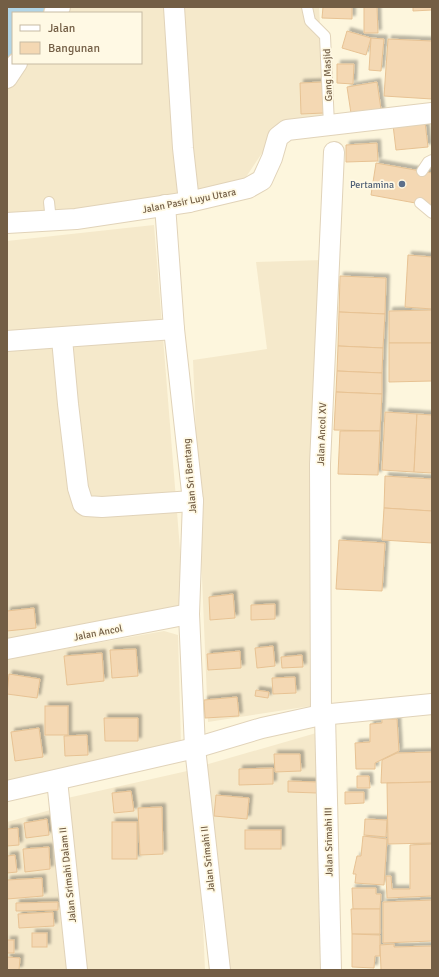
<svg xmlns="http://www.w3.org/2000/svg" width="439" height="977" font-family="Signika,sans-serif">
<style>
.residential{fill:#f5e9cb}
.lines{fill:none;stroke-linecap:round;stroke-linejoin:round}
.river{stroke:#b1d5e7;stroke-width:35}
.building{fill:#f4d8b3;stroke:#e7c293;filter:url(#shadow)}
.lane-casing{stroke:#e1d3b9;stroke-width:12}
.street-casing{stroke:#e1d3b9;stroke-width:22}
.lane{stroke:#fff;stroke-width:10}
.street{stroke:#fff;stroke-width:20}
.service-dot{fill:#5c6f8a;stroke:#fff9e4;stroke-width:1.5}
.labels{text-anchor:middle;stroke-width:3.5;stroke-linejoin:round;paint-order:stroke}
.street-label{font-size:10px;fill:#735e45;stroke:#fff9e4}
.service-label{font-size:10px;fill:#4e5e75;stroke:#fff9e4;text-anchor:end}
</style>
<defs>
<filter id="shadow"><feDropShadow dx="3.5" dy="-3.5" stdDeviation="1" flood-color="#0004"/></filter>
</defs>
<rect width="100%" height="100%" fill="#fdf6dd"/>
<g class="residential">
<polygon points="47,7 319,7 325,117 274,135 240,186 7,223 7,62 13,54 13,63 141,63 141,13 43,13"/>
<polygon points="154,225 185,612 7,648 7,241"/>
<polygon points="323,260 311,706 208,722 193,360 267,349 256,262"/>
<polygon points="164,631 178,635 181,745 7,787 7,659"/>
<polygon points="330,729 330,970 220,970 205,765"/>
<polygon points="196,769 205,970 81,970 63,799"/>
<polygon points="54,809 68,970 7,970 7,822"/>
</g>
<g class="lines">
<g class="river">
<polyline points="25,13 29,7"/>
<polyline points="7,41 13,31"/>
</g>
</g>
<g class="building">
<polygon points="323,7 352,7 352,19 322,18"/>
<polygon points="364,7 377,7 378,33 364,33"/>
<polygon points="413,7 432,7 432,10 413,11"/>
<polygon points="347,31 371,38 366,55 342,48"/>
<polygon points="371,38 384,39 381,71 369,70"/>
<polygon points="388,39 432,41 432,99 384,96"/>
<polygon points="337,64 354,64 353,84 337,83"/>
<polygon points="323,82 324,113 301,114 300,83"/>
<polygon points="377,82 382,116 352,120 347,87"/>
<polygon points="425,122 428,147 396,150 393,125"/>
<polygon points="377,143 378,161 346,162 346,145"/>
<polygon points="376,163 432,173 432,206 371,195"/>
<polygon points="408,255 432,257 432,309 405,307"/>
<polygon points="340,276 386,278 385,314 339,312"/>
<polygon points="432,310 432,343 389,343 389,311"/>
<polygon points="339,312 385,314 383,348 338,346"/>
<polygon points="389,343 432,343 432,381 389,382"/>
<polygon points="338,346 383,348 382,373 337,371"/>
<polygon points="337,371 382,373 382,394 336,392"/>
<polygon points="336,392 382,394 380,431 334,430"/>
<polygon points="385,412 417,414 414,472 382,470"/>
<polygon points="417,414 432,415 432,473 414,472"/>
<polygon points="340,431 380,431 378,475 338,474"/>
<polygon points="385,476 432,479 432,511 384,508"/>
<polygon points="384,508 432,511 432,543 382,540"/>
<polygon points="339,540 385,543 382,591 336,589"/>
<polygon points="233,594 235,618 210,620 209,597"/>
<polygon points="275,604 275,619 251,620 251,605"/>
<polygon points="34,608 36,628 7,631 7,611"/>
<polygon points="273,646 275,666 257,668 255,648"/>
<polygon points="136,649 138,676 112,678 110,650"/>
<polygon points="240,651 241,668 208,670 207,654"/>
<polygon points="102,653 104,681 67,685 64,656"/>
<polygon points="302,655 303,667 282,668 281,657"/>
<polygon points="9,674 40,679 37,698 7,694"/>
<polygon points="295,677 296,693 273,694 272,678"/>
<polygon points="256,690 269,692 268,698 255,696"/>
<polygon points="237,697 239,716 205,718 204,700"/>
<rect x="45" y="706" width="23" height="29"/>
<polygon points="104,718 138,718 138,741 105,741"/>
<polygon points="382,719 397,719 399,751 375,763 375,769 356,769 355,743 370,742 370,724 382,723"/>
<polygon points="39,728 43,757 15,761 11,732"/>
<polygon points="87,735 88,755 65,756 64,736"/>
<polygon points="432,752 432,782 381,783 382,760 397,753"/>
<polygon points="274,754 300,754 301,771 275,772"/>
<polygon points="273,768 273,784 239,785 239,769"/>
<polygon points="357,776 369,776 370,788 357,788"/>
<polygon points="288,781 317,782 317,793 288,792"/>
<polygon points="432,782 432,843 388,844 387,783"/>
<polygon points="131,791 134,811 114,813 112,793"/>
<polygon points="345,792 364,792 364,803 345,804"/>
<polygon points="216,795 249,798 247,819 214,816"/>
<polygon points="162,807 163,854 140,855 138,808"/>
<polygon points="47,819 49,835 26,838 24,823"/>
<polygon points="365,819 387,820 386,837 364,835"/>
<rect x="112" y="822" width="25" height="37"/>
<polygon points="18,828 19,845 7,846 7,829"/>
<rect x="245" y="830" width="36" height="19"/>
<polygon points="363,836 387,839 384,885 355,883 356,874 353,874 357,856 361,856"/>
<polygon points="432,844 432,896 387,898 386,876 391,876 392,889 410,889 410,845"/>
<polygon points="49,847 50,869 25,872 23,849"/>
<polygon points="15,855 17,872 7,873 7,856"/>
<polygon points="42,878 43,896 7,899 7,880"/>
<polygon points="352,888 376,888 376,894 381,894 380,909 353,909"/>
<polygon points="432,900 432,941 383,943 383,902"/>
<polygon points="58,902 58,910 16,911 16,903"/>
<polygon points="351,909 380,909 380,934 352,934"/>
<polygon points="53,912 54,926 19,928 18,914"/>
<rect x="32" y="933" width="15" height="14"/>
<polygon points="352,934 380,935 380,956 375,956 374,968 352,967"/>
<rect x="7" y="940" width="7" height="13"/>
<polygon points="394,944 394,947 432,946 432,970 381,970 380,945"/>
<polygon points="7,957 20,958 19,970 7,970"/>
</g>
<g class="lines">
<g class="lane-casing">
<g id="lane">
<polyline points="307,7 310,21 325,36 329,125"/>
<polyline points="422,171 428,162 432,160"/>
<polyline points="49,202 51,221"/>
<polyline points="420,203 432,213"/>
</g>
</g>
<g class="street-casing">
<g id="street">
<polyline points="174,7 183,148 189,202"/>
<polyline points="54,13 60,7"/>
<polyline points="7,78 17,63"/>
<polyline points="165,205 174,329 193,501 189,614 195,748 220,970"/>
<polyline points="7,223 76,219 189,202 248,188 262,180 272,158 278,137 287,130 432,113"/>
<polyline points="62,339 68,404 78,488 83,504 86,506 102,507 193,501"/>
<polyline points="7,341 174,329"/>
<polyline points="7,649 189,614"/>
<polyline points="321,715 320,464 334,152"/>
<polyline points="325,715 331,970"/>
<polyline points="57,780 77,970"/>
<polyline points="7,791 195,748 262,728 321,715 432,704"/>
</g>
</g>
<use href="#lane" class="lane"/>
<use href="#street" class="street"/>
</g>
<circle class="service-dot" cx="402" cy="184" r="4"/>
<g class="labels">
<g class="street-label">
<text transform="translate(327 75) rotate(-92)" y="4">Gang Masjid</text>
<text transform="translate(189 200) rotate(-11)" y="4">Jalan Pasir Luyu Utara</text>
<text transform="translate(321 434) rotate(-88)" y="4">Jalan Ancol XV</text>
<text transform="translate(189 476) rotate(-95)" y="4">Jalan Sri Bentang</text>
<text transform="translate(98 632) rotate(-11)" y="4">Jalan Ancol</text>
<text transform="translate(328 842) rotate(-91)" y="4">Jalan Srimahi III</text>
<text transform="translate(207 859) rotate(-96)" y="4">Jalan Srimahi II</text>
<text transform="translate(67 875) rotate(-96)" y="4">Jalan Srimahi Dalam II</text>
</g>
<g class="service-label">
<text x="394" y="188">Pertamina</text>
</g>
</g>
<rect width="439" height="977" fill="none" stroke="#735e45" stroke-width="16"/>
<rect x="12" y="12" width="130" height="52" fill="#fff9e4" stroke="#c7bba4"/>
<rect x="20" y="25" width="20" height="6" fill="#ffffff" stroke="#c7bba4"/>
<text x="48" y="32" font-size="12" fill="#735e45">Jalan</text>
<rect x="20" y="42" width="20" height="12" fill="#f4d8b3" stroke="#c7bba4"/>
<text x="48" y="52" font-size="12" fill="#735e45">Bangunan</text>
</svg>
